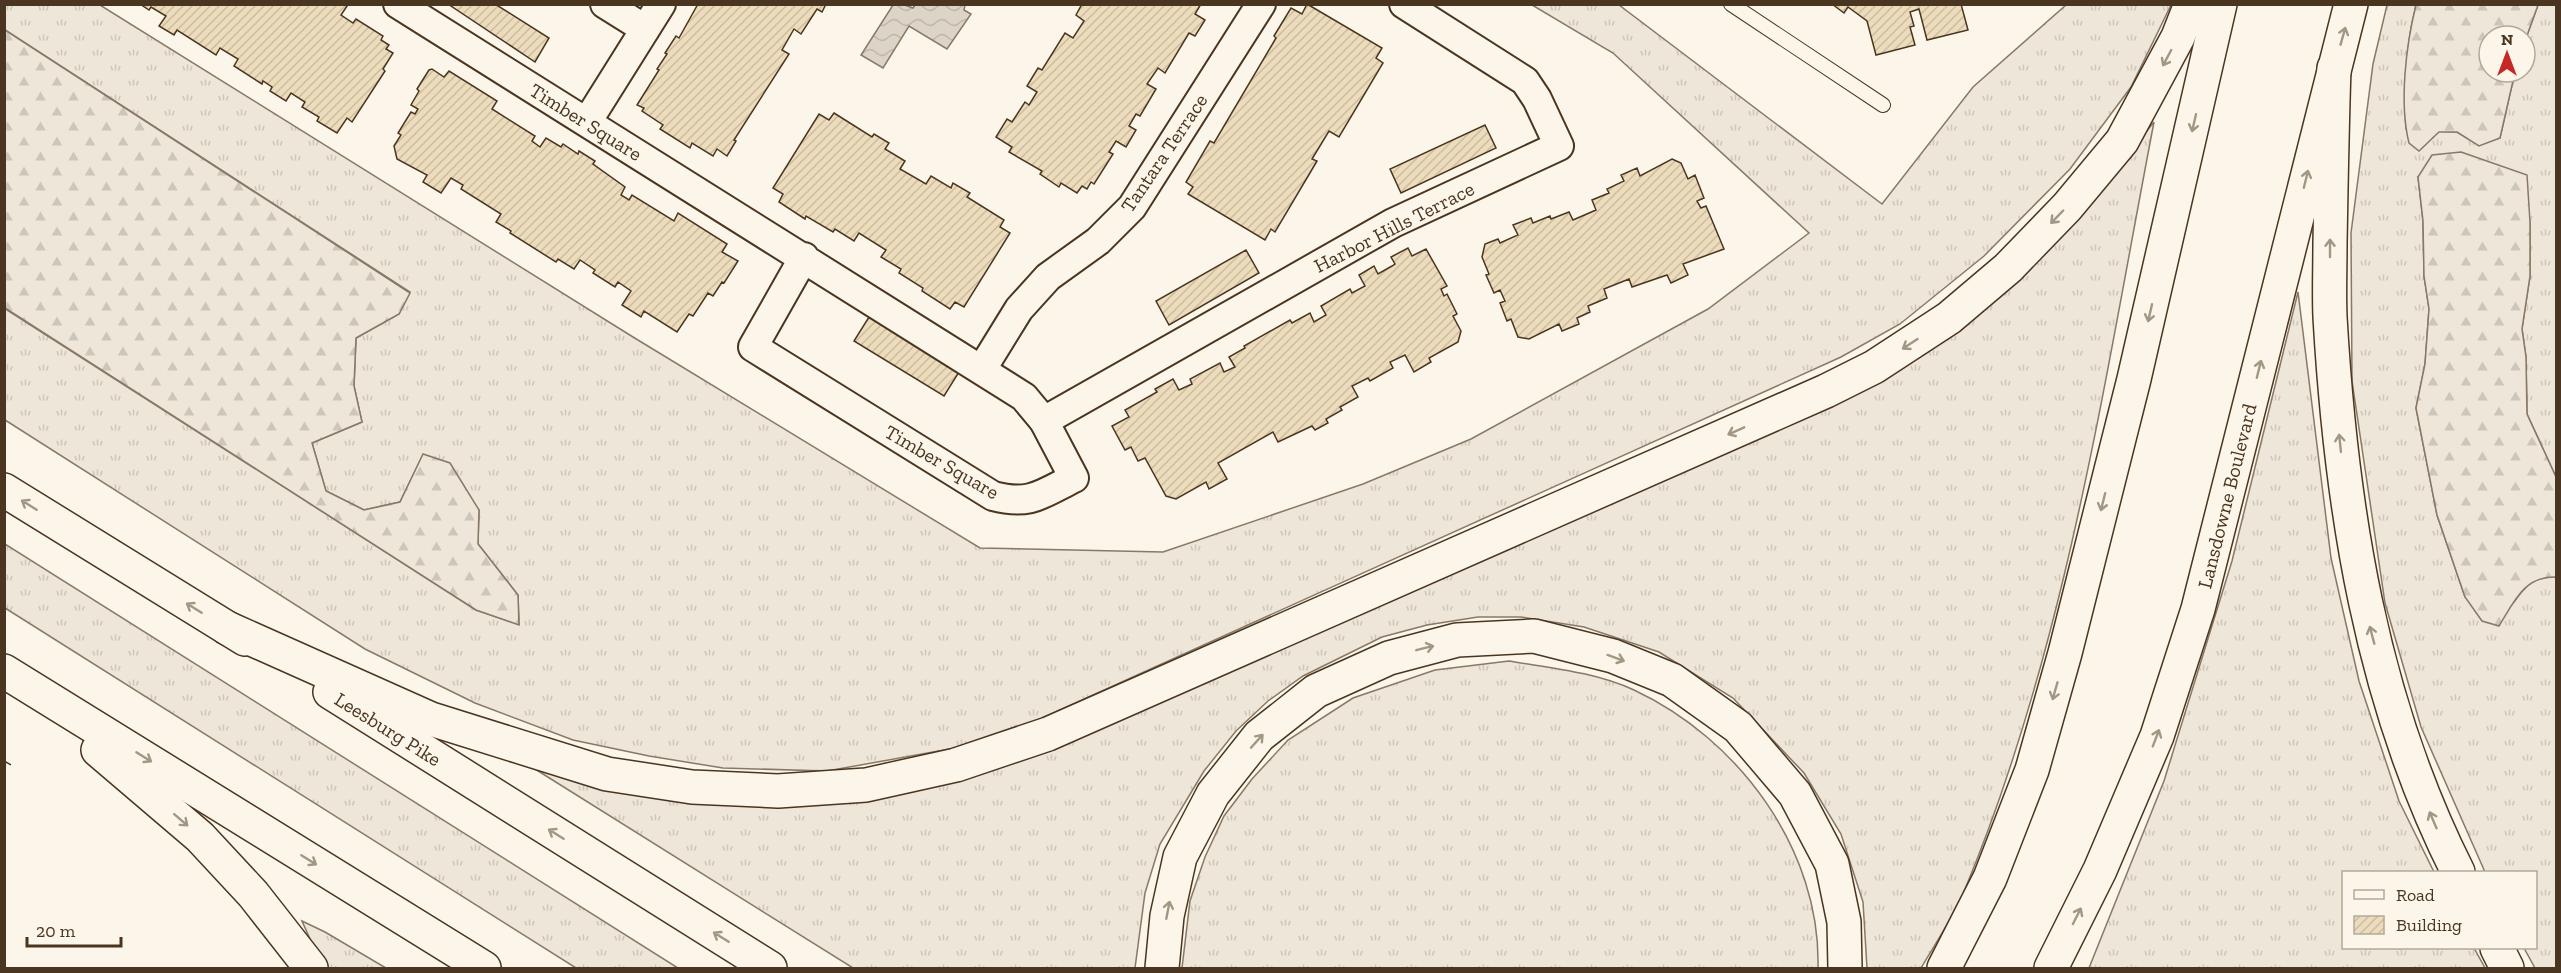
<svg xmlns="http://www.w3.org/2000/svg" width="2561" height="973" font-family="'Zilla Slab',serif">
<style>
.grass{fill:url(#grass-tufts);stroke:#887966;stroke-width:1.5}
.forest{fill:url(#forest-firs);stroke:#887966;stroke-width:1.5}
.water{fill:url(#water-waves);stroke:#887966;stroke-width:1.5}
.building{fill:url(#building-hatch);stroke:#4a3520;stroke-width:1.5}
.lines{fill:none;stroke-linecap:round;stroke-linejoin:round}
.lane-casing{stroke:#4a3520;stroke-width:16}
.street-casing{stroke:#4a3520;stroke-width:32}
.secondary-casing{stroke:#4a3520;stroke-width:36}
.highway-casing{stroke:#4a3520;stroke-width:36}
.lane{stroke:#fbf6e9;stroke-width:14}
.street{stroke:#fbf6e9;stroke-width:28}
.secondary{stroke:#fbf6e9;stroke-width:33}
.highway{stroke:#fbf6e9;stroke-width:33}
.fence{stroke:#4a3520;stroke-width:1.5;stroke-dasharray:8 3;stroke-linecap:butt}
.oneway{stroke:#a29684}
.labels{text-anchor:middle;stroke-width:4.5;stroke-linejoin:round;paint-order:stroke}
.street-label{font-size:20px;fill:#4a3520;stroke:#fbf6e9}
</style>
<defs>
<pattern id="grass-tufts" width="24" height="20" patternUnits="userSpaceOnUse" patternTransform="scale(1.5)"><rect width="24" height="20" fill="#ede6d9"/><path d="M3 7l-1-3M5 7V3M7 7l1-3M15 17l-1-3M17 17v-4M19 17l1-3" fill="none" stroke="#cdc6ba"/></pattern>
<pattern id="forest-firs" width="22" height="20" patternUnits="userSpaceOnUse" patternTransform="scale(1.5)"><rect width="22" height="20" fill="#ede6d9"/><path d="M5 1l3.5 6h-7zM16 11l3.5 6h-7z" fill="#cdc6ba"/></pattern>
<pattern id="water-waves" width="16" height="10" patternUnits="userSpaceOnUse" patternTransform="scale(1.5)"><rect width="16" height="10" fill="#dcd4c6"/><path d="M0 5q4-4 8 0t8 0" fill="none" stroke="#beb7aa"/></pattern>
<pattern id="building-hatch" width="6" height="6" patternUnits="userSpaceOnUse" patternTransform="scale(1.5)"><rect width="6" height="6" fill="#ecdcbc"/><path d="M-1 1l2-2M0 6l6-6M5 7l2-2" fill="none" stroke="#ccbda1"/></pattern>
</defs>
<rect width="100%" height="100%" fill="#fbf6e9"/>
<g class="grass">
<polygon points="5,5 100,5 633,337 980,548 1163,552 1363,484 1471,439 1708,309 1809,233 1613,53 1532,5 1619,5 1882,204 1973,87 2066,5 2171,5 2131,87 2070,169 1984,256 1900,324 1841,357 989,742 827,771 723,768 649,756 573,740 475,703 365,649 5,420 4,308 476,610 519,624 518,595 478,544 479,510 423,455 400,502 364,510 326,491 312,443 362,422 354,386 356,338 399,314 410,292 5,30"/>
<path d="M2387 5H2416C2406 45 2403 88 2406 129L2457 132 2479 145 2500 138 2515 72H2525V41L2538 5H2556V477L2527 414 2526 357 2522 329 2530 276V222L2418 177 2423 221 2424 276 2429 309 2425 364 2416 408 2437 515 2465 597 2514 602C2526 585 2535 576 2556 577V968H2535L2524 948H2536V872H2485L2421 727 2385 603 2352 381 2351 233 2373 64Z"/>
<path d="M2154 122C2104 382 2066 648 1963 894 1952 919 1935 944 1921 968H1867L1863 902 1841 834 1804 773 1733 698 1659 652 1584 627 1521 617H1478L1427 625 1382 637 1303 676 1268 701 1236 731 1204 771 1160 844 1145 893 1135 968H853L527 764 877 797 1805 413 2061 237Z"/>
<polygon points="2298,292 2331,558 2359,681 2399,801 2434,872 2344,872 2344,948 2474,948 2485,968 2089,968 2164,781 2232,561"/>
<polygon points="4,544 5,544 678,968 576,968 5,608"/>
<path d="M1509 661C1551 668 1595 672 1634 690 1739 739 1821 850 1818 968H1182L1190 901 1205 857 1224 816 1252 779 1288 740 1353 698 1435 670Z"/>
<polygon points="302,921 325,932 386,968 329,968 315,950"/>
</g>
<g class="forest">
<path d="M2416 5H2538L2525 41V36H2489V72H2515L2500 138 2479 146 2457 132H2439L2419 151 2409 143C2399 103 2406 45 2416 5Z"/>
<polygon points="5,30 410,293 399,314 356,338 354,386 362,422 312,443 326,491 364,510 400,502 423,454 450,463 479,510 478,544 518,595 519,625 476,610 5,308"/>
<path d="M2461 152 2527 175 2530 222V276L2522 329 2526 357 2527 414 2556 477V577C2524 576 2514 602 2499 626L2482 621 2465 597 2437 515 2416 408 2425 364 2429 309 2424 276 2423 221 2418 177 2432 155Z"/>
</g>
<polygon class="water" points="893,5 905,5 913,8 915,5 965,5 964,10 971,14 947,49 909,26 883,68 861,55"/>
<g class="building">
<polygon points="140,4 345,4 347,6 341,15 353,23 356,19 383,36 381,40 389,45 386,49 393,53 383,69 385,71 352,122 347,118 337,133 317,121 319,117 302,107 305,102 291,93 286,101 270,91 272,87 263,81 262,84 234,66 238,59 220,48 216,55 177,30 174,35 159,26 166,16 151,7 149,10"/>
<polygon points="448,4 495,4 549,38 535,62"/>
<polygon points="698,4 826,4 822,12 817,9 801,34 794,29 782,50 789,54 734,140 736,141 727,156 717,149 713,156 692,143 690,148 660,129 663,125 642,111 644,108 637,105 659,70 657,69 667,54 665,53 676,36 679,38"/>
<polygon points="1082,4 1201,4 1195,14 1205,20 1195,36 1189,33 1165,73 1158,68 1147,84 1156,89 1140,116 1136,114 1129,126 1136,130 1126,147 1116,141 1109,152 1113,154 1094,184 1091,182 1087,189 1082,186 1077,193 1061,183 1059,187 1040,174 1042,171 1009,152 1012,147 996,137 1007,119 1012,122 1025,102 1029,105 1037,92 1027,86 1038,68 1042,70 1065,33 1073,38 1084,21 1076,15"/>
<polygon points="1307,4 1382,48 1376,58 1383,63 1339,137 1329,131 1312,159 1317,161 1275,232 1271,229 1265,240 1188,194 1193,187 1186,182 1210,141 1214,143 1276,38 1274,36 1291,8 1302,14"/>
<polygon points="1832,4 1961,4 1968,30 1927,40 1919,9 1910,12 1914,26 1910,27 1915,45 1876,55 1867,21 1848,7 1844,13"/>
<polygon points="432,69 444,77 449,71 497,101 492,109 535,136 532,141 540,147 546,138 561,147 563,144 578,154 579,151 595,161 593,164 625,187 621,195 629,200 632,195 674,221 678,213 727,244 722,252 738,261 724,283 722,282 713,296 708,293 693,316 689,314 677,332 644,311 641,317 622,305 631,291 618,282 615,287 593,273 595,270 580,260 574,269 558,259 556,262 510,233 511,231 496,222 501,214 461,189 463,185 451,178 441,193 423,182 427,175 397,159 394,146 401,135 398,133 411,112 415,114 418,109 411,105 419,91 417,89 429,70"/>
<polygon points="834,113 872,137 874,134 889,143 885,149 905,161 900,169 926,184 931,176 951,188 953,183 970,193 967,197 1004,220 1000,227 1010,233 964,307 955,302 950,309 922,291 923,288 899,273 901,269 881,257 886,250 859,233 854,241 835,229 833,232 806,216 805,219 779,202 783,194 773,188 819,114 829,120"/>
<polygon points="1485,125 1496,148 1401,193 1390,169"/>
<polygon points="1672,159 1681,163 1688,179 1695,175 1704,198 1697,201 1701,208 1706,206 1724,249 1683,264 1688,275 1671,283 1667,275 1632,287 1629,279 1604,289 1607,298 1588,306 1590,312 1577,318 1579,324 1562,331 1559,324 1529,339 1518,337 1511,319 1507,321 1500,303 1505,301 1500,290 1494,293 1486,275 1489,274 1482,257 1485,244 1498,239 1500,243 1518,235 1513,225 1531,218 1533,223 1550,216 1551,219 1569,212 1573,220 1596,210 1592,200 1609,193 1607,189 1624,181 1621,175 1637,168 1640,176"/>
<polygon points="1408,248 1412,256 1426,249 1447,286 1441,289 1444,296 1447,294 1457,314 1453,316 1461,331 1458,342 1429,358 1431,362 1414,372 1405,355 1390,362 1393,368 1370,381 1368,378 1352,386 1358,397 1340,407 1342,410 1326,419 1328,423 1315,430 1312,426 1278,442 1273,432 1218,463 1227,479 1209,489 1206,482 1176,499 1166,496 1145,458 1138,461 1131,447 1125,450 1112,426 1129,417 1125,410 1157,392 1155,389 1173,379 1179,390 1192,384 1190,379 1220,363 1224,372 1235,367 1229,357 1245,348 1244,346 1290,320 1292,323 1310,313 1314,322 1326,315 1321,306 1350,289 1352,293 1365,286 1359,275 1374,266 1378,274 1392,266 1395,264 1391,257"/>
<polygon points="1246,250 1259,273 1169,325 1156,301"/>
<polygon points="869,317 959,372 944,396 854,341"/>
</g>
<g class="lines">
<g class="lane-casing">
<polyline id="lane" points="1731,4 1883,105"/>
</g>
<g class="street-casing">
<g id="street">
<path d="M398 4 1024 397 1044 421 1074 478C1042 494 1030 506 993 496L753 347 804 257"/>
<polyline points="605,4 645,29"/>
<polyline points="587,122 661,4"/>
<polyline points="982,369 1019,309 1048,277 1098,241 1132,207 1261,4"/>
<polyline points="1044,421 1393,223 1559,146 1537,99 1525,81 1404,4"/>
</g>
</g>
<g class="secondary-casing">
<g id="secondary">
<polyline points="1944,968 1990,878 2032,770 2065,653 2134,379 2220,4"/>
<polyline points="2051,968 2100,870 2157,736 2198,609 2351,4"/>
</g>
</g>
<g class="highway-casing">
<g id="highway">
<path d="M2334 68C2332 127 2331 185 2330 244 2330 268 2329 293 2330 317 2341 508 2371 700 2458 872"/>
<polyline points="4,490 245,639"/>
<polyline points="227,628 431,719 607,774 692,787 778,791 866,785 956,765 1048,734 1826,391 1874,367 1949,318 2008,268 2067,207 2122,141 2178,37 2191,4"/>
<polyline points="4,671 484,968"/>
<polyline points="330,692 770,968"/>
<polyline points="98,750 200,837 253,894 311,968"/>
<polyline points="2497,948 2507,968"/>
<polyline points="1162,968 1167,916 1180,857 1213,794 1259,736 1316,691 1389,658 1457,640 1534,636 1613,656 1672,680 1738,727 1795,794 1832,864 1844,922 1845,968"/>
</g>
</g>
<use href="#lane" class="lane"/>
<use href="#street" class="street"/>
<use href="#secondary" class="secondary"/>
<use href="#highway" class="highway"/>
<polyline class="fence" points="4,761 11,765"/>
</g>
<defs><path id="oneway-shaft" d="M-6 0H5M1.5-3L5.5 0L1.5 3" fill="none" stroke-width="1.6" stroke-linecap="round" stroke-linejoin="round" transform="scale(1.5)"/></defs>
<g class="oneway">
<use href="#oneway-shaft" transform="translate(2343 36) rotate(-74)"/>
<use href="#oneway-shaft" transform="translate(2167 58) rotate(118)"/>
<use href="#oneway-shaft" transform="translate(2194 123) rotate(103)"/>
<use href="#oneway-shaft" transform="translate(2306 179) rotate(-76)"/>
<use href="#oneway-shaft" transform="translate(2057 217) rotate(134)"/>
<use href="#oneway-shaft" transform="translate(2330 248) rotate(-90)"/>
<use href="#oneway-shaft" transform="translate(2150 313) rotate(103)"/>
<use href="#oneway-shaft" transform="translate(1910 344) rotate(147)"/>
<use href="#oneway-shaft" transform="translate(2259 369) rotate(-76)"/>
<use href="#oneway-shaft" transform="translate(1736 431) rotate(156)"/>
<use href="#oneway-shaft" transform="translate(2340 443) rotate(-96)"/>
<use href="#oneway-shaft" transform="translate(2103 502) rotate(104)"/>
<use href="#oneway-shaft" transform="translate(29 505) rotate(-148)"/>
<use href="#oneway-shaft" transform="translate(194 608) rotate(-148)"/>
<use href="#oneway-shaft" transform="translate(2372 635) rotate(-105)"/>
<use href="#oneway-shaft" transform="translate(1425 648) rotate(-14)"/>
<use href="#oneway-shaft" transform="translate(1616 658) rotate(20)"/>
<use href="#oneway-shaft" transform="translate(2055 691) rotate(106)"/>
<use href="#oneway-shaft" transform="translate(2156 738) rotate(-69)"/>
<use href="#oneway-shaft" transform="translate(1257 741) rotate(-48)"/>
<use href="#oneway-shaft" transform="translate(144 757) rotate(32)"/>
<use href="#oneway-shaft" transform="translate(181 820) rotate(41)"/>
<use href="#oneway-shaft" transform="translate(2433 820) rotate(-113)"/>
<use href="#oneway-shaft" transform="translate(556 834) rotate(-148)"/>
<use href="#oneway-shaft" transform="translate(309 860) rotate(32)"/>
<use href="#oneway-shaft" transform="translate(1168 910) rotate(-79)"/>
<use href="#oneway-shaft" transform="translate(2077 916) rotate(-63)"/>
<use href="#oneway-shaft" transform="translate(721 937) rotate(-148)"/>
</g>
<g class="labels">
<g class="street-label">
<text transform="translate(586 122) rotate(32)" y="7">Timber Square</text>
<text transform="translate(1164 153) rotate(-56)" y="7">Tantara Terrace</text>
<text transform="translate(1394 227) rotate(-27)" y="7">Harbor Hills Terrace</text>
<text transform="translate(942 462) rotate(30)" y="7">Timber Square</text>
<text transform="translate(2227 496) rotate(-76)" y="7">Lansdowne Boulevard</text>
<text transform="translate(388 729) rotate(32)" y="7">Leesburg Pike</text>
</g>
</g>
<rect width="2561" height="973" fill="none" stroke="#4a3520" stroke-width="12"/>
<rect x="2342" y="871" width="195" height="78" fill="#fbf6e9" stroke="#b4a999" stroke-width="1.5"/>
<rect x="2354" y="890" width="30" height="9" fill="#fbf6e9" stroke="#b4a999" stroke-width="1.5"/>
<text x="2396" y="901" font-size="18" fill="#4a3520">Road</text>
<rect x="2354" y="916" width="30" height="18" fill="url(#building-hatch)" stroke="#b4a999" stroke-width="1.5"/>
<text x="2396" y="931" font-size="18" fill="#4a3520">Building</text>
<g transform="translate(2507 54)"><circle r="28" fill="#fbf6e9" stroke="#b4a999" stroke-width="1.5"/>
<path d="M0-4.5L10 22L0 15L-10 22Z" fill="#c62828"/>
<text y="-9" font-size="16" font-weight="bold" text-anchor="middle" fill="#4a3520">N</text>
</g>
<path d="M27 937v9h94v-9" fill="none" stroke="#4a3520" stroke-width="3"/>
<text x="36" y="937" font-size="18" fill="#4a3520" stroke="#fbf6e9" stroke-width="4.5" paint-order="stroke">20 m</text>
</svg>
